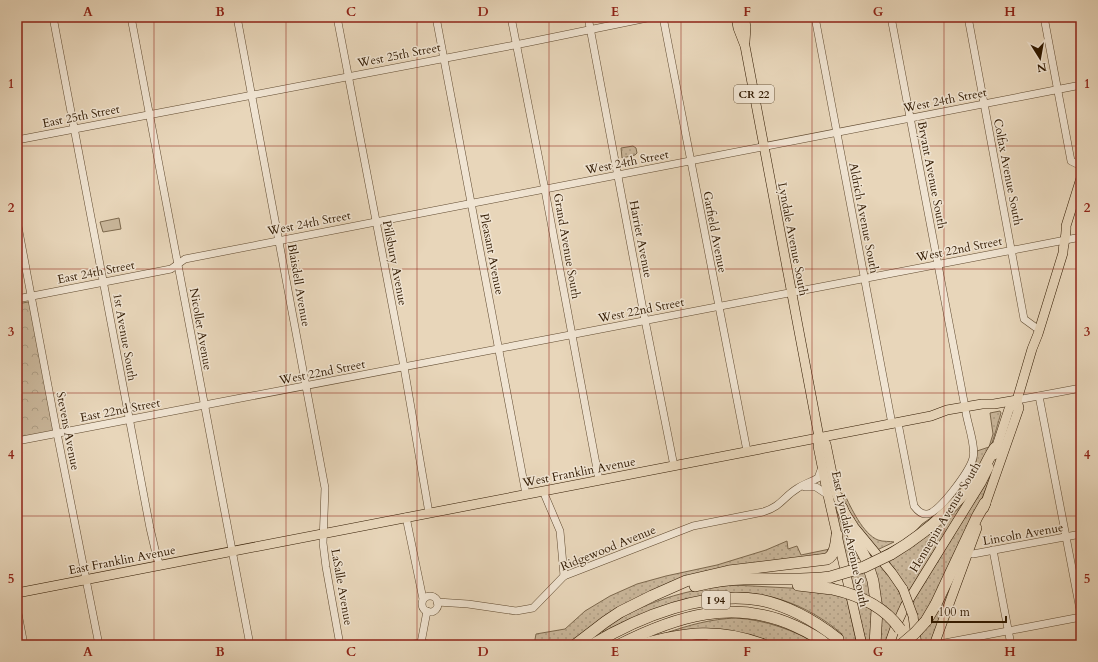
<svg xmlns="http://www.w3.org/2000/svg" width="1098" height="662" font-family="Cardo,serif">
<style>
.grass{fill:url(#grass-dots);stroke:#7c684d}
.forest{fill:url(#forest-crowns);stroke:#7c684d}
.garden{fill:#c9b69a;stroke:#7c684d}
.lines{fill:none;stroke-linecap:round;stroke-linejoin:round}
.minor-casing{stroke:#5e482e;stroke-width:8}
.major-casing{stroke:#301900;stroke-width:10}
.highway-casing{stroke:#301900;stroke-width:12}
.minor{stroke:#f0e4d2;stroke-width:7}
.major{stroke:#e8d6ba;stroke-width:9}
.highway{stroke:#e8d6ba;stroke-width:11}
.major-bridge-casing{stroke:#301900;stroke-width:10;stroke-linecap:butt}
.highway-bridge-casing{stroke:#301900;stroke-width:12;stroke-linecap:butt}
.major-bridge{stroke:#e8d6ba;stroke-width:9}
.highway-bridge{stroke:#e8d6ba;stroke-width:11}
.grid{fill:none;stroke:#8f2418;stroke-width:1;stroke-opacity:0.55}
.labels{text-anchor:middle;stroke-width:3;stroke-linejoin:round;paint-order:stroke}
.shield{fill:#f0e4d2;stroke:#6a563f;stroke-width:1}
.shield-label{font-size:11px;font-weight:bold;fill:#301900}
.street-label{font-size:12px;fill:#301900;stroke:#f0e4d2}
.neatline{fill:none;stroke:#8f2418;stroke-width:1.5}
.grid-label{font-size:13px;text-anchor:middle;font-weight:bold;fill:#8f2418}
</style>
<defs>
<pattern id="grass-dots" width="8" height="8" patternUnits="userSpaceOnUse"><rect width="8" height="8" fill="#c9b69a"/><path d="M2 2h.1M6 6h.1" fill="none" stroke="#ad9c83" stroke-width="1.8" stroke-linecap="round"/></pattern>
<pattern id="forest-crowns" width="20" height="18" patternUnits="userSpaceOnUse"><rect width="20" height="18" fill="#c9b69a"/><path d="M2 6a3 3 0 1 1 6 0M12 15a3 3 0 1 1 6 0" fill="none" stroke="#ad9c83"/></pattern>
</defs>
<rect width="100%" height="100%" fill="#e8d6ba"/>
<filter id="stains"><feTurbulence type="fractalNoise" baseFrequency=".005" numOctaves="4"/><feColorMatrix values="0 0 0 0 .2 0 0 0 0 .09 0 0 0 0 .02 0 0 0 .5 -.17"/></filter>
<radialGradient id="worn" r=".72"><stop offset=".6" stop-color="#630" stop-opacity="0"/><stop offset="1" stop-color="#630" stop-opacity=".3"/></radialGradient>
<g class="grass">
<polygon points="633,146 636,148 637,153 635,155 622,158 621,148"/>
<path d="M1000 411 1001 413C995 433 990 455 978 473 957 506 917 536 883 556L880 553 910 537 922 524 938 513 951 499 973 469 976 462 977 451 989 447 993 434 990 413Z"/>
<polygon points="988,477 990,478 979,506 932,604 919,624 912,601"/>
<polygon points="831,493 863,557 847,562"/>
<path d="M844 493C851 508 863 534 878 540 883 542 890 541 894 542L877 550 852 519 841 495Z"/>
<polygon points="969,496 909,593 887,561"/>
<polygon points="969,538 931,645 921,645 920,634"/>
<polygon points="787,541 788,549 797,546 801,555 830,549 829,556 693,577 571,645 534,645 536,634 565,629 585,611 610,596 637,584 666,576 717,565 766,550"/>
<polygon points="881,564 890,575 904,601 896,617 880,603 872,568"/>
<polygon points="868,570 875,601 854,591 850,576"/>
<path d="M734 585 808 589 846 595 857 645H833L842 634C807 604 761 587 715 594 699 597 682 604 666 609 644 615 623 621 603 632L602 630C639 603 689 588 734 585Z"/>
<polygon points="855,598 875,608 873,645 867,645"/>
<polygon points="880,611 893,623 884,645 878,645"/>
<path d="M736 618C766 620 793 630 820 645H769L666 633C689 625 711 619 736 618Z"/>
<polygon points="686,640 698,641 723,645 653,645"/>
</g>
<polygon class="forest" points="28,302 30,304 54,428 52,432 17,439 17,304"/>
<polygon class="garden" points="119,218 121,229 103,232 100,222"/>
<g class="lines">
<g class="minor-casing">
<g id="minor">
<polyline points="53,17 150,528 157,558 160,565"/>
<polyline points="131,17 250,645"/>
<polyline points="237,17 325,488 323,543 326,567 340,645"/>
<polyline points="337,17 404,367 429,513"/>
<polyline points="436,17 526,494"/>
<polyline points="511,17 545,190 599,480"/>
<polyline points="588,17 644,315 674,466"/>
<polyline points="663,17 747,451"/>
<polyline points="815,17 892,424"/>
<polyline points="891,17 965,407"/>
<polyline points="968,17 1024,319 1035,327"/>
<polyline points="1044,17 1071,161 1081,166"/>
<polyline points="17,140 525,43 652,17"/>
<polyline points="17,221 56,428 99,645"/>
<polyline points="17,299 171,269 185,259 1081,85"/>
<polyline points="1039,396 1081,615"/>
<polyline points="1017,400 1081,388"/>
<path d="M898 423 914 506C917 510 921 515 927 514 939 514 970 470 973 458 976 447 968 425 966 413"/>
<polyline points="17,441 1081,237"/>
<polyline points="805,487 816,487 828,495"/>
<polyline points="543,491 560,531 564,576"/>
<polyline points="406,517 423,599"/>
<polyline points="993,550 1011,645"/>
<polyline points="968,553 973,554 1081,534"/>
<circle cx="430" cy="604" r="8"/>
<path d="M437 602 468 604 516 611 533 608 564 576 693 526 763 512C782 506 783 497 798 488 804 484 811 482 818 478L822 467"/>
<polyline points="17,608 24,645"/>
<polyline points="421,643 427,611"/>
<polyline points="406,645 421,643 435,645"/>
<polyline points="934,645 1081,617"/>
</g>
</g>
<g class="major-casing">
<g id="major">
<polyline points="736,17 738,28 745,46 819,437 818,446 827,491 862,645"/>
<polyline points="744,17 746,27 745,42"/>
<polyline points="819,437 826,444 836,493 842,508 854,527 892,573 903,589"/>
<path d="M994 455 1009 409 1017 400 1032 349 1038 334 1063 253C1063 244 1067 236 1066 226L1081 178"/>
<polyline points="984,508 1019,408 1017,400"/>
<polyline points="17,593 931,416 947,410 982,404 994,404 1017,400"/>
<polyline points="913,616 917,645"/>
<polyline points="889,645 895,628 905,606 981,483 989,467"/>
<polyline points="934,645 977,528"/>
</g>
</g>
<g class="highway-casing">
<g id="highway">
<polyline points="842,508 850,529 866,559 873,581 877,609 875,645"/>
<path d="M891 554C925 534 956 506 980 474 986 466 989 456 995 448"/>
<polyline points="798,585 832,589"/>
<path d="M695 586C711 582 727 579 744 579 772 578 801 581 830 577"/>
<polyline points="926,621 936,604 977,517 985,503"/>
<polyline points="713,639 735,645"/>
<path d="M575 645 605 622 620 612 652 596 686 581 729 571 827 559C835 555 836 544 837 535"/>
<path d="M592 645C640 616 703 591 760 600 789 606 815 621 838 639"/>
<path d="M619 645C676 616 734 598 795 626 806 631 818 637 827 645"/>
<path d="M640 645C685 632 720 628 764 645"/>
</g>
</g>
<use href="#minor" class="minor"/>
<use href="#major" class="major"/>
<use href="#highway" class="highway"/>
<g class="major-bridge-casing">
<polyline id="major-bridge" points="903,589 913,616"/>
</g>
<g class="highway-bridge-casing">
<g id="highway-bridge">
<polyline points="830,577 864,567 891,554"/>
<path d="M832 589C859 595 884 606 900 629"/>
<polyline points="901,645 915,633 926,621"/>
</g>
</g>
<use href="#major-bridge" class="major-bridge"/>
<use href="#highway-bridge" class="highway-bridge"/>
</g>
<path class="grid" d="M154 17V645M286 17V645M417 17V645M549 17V645M681 17V645M812 17V645M944 17V645M17 146H1081M17 269H1081M17 393H1081M17 516H1081"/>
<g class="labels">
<g class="shield">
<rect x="734" y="85" width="40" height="18" rx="3"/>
<rect x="702" y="591" width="28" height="18" rx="3"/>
</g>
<g class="shield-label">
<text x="754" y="98">CR 22</text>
<text x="716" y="604">I 94</text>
</g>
<g class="street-label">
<text transform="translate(399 55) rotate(-11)" y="4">West 25th Street</text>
<text transform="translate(945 100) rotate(-11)" y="4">West 24th Street</text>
<text transform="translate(81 116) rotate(-11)" y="4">East 25th Street</text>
<text transform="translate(627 162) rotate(-11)" y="4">West 24th Street</text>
<text transform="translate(1008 172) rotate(79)" y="4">Colfax Avenue South</text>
<text transform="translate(932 175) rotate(79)" y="4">Bryant Avenue South</text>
<text transform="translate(864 218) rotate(79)" y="4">Aldrich Avenue South</text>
<text transform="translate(309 223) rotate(-11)" y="4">West 24th Street</text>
<text transform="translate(715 232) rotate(79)" y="4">Garfield Avenue</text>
<text transform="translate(641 239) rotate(79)" y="4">Harriet Avenue</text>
<text transform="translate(793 239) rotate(79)" y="4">Lyndale Avenue South</text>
<text transform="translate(567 246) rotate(80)" y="4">Grand Avenue South</text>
<text transform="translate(959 249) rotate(-11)" y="4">West 22nd Street</text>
<text transform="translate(492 254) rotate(79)" y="4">Pleasant Avenue</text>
<text transform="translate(395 263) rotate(79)" y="4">Pillsbury Avenue</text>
<text transform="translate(96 272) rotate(-11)" y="4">East 24th Street</text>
<text transform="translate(299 285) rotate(80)" y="4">Blaisdell Avenue</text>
<text transform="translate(641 310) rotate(-11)" y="4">West 22nd Street</text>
<text transform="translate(201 329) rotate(80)" y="4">Nicollet Avenue</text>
<text transform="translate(125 337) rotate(80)" y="4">1st Avenue South</text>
<text transform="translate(322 372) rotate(-11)" y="4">West 22nd Street</text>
<text transform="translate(120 410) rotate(-11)" y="4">East 22nd Street</text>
<text transform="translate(68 431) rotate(79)" y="4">Stevens Avenue</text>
<text transform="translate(579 472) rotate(-11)" y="4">West Franklin Avenue</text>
<text transform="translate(945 517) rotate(-59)" y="4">Hennepin Avenue South</text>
<text transform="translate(1023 534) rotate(-10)" y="4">Lincoln Avenue</text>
<text transform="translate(850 539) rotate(78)" y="4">East Lyndale Avenue South</text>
<text transform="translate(608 548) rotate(-22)" y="4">Ridgewood Avenue</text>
<text transform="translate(122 560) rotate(-11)" y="4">East Franklin Avenue</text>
<text transform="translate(342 587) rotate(80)" y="4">LaSalle Avenue</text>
</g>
</g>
<rect width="1098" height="662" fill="none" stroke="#e8d6ba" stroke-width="44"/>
<g transform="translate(1040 58) rotate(169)" stroke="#f0e4d2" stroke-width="3" paint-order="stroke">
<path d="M0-3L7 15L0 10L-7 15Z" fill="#301900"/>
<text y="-6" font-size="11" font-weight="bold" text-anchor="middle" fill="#301900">N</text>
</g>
<path d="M932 616v6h74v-6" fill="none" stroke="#301900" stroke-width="2"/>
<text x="938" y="616" font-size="12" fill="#301900" stroke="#f0e4d2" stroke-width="3" paint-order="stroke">100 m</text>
<rect x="22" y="22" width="1054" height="618" class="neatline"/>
<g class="grid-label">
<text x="88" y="16">A</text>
<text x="220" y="16">B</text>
<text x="351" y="16">C</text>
<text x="483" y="16">D</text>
<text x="615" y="16">E</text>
<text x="747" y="16">F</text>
<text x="878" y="16">G</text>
<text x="1010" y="16">H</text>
<text x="11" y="88">1</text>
<text x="1087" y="88">1</text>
<text x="11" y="212">2</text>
<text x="1087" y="212">2</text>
<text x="11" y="336">3</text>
<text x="1087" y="336">3</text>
<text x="11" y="459">4</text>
<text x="1087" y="459">4</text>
<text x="11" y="583">5</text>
<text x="1087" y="583">5</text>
<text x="88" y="656">A</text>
<text x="220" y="656">B</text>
<text x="351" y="656">C</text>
<text x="483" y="656">D</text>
<text x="615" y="656">E</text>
<text x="747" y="656">F</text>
<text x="878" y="656">G</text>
<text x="1010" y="656">H</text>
</g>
<rect width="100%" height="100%" filter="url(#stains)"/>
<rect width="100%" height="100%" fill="url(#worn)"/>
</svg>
